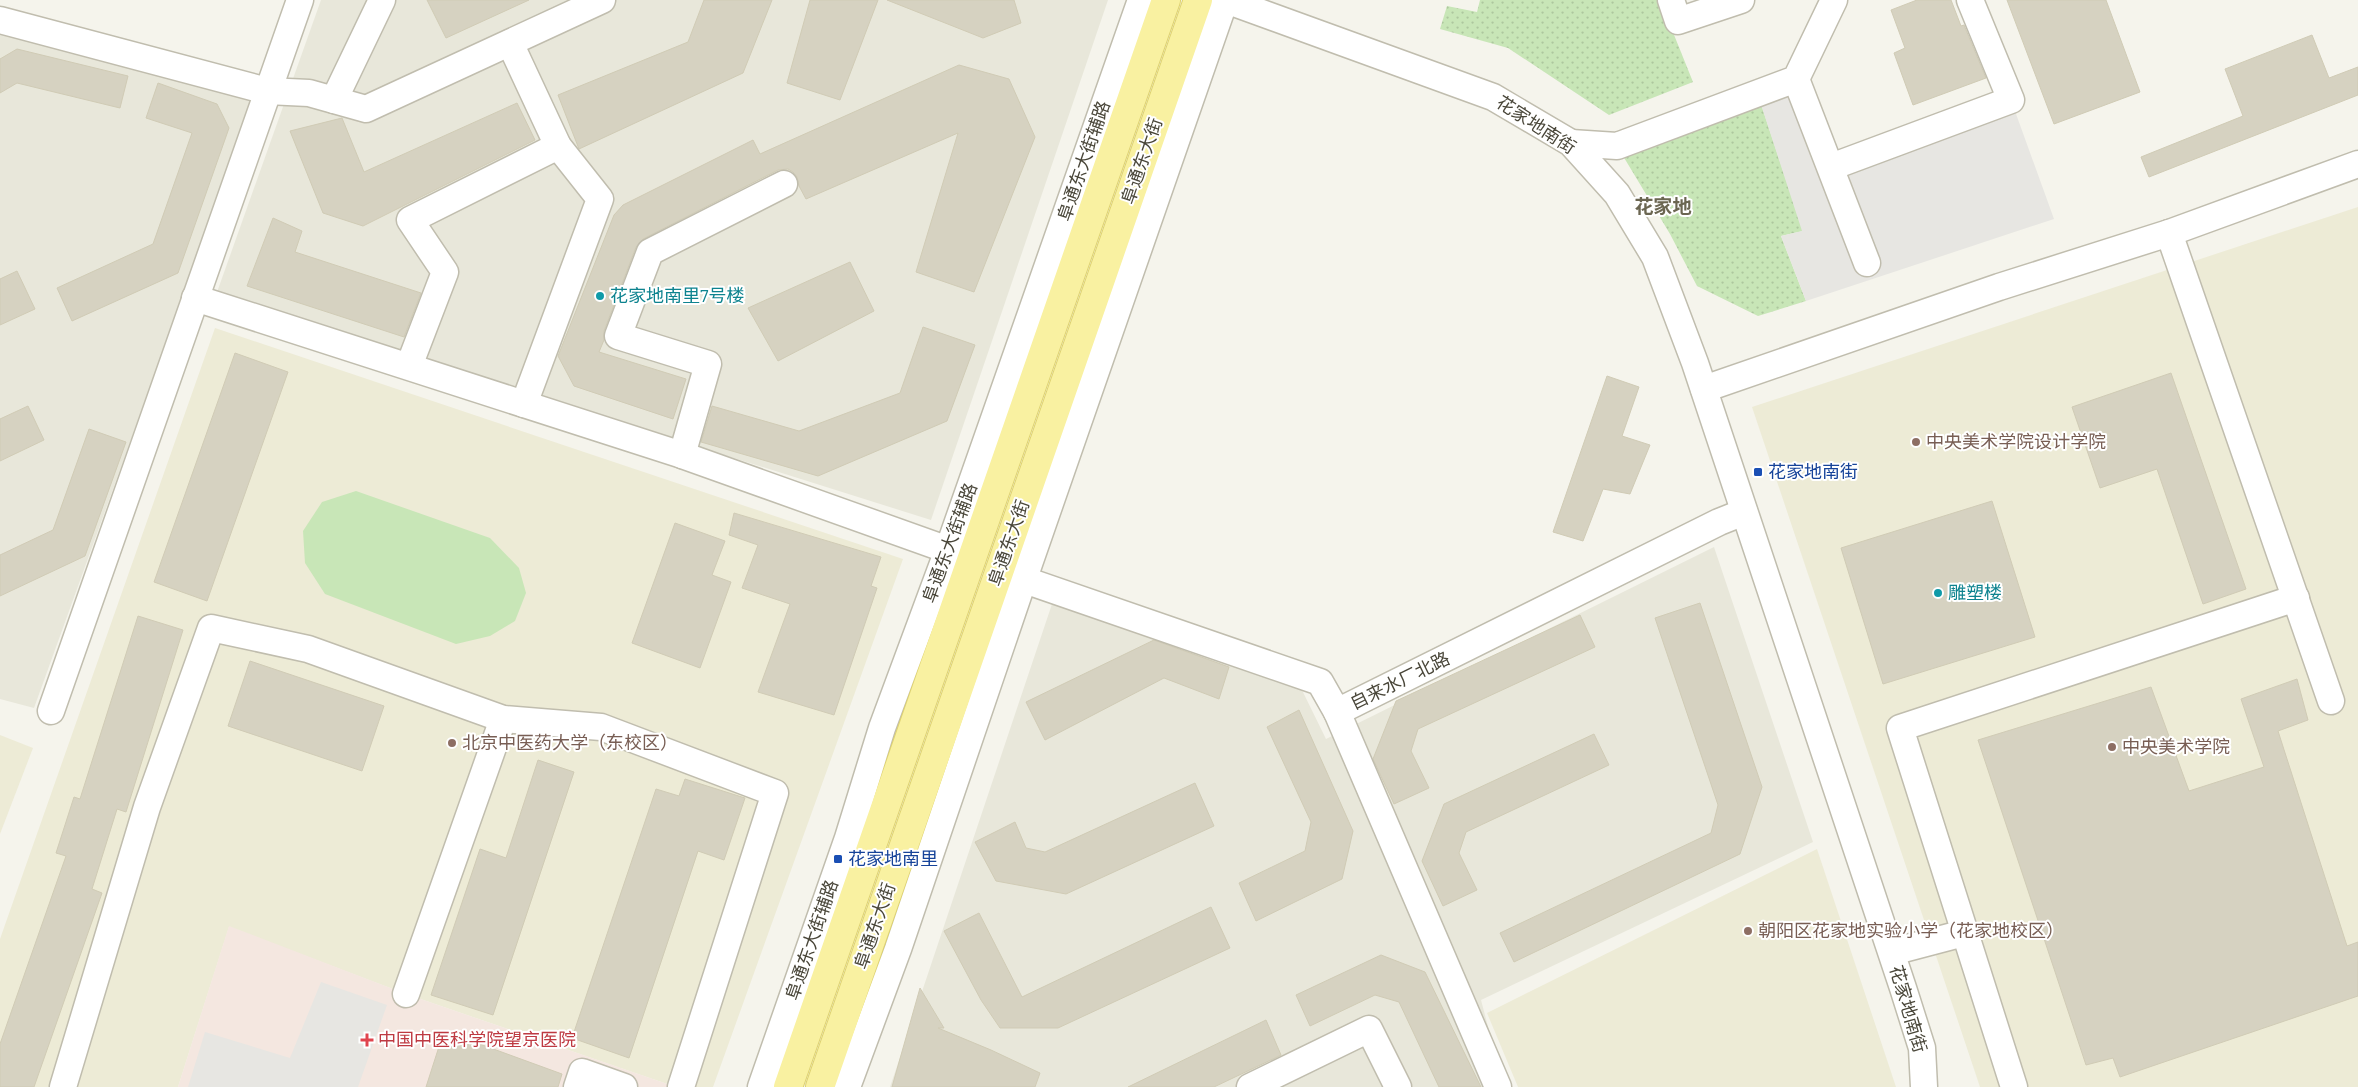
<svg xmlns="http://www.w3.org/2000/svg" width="2358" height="1087" font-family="Barlow,'Noto Sans SC',sans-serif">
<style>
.residential{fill:#e8e7da}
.education{fill:#edebd6}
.medical{fill:#f4e7e0}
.garden{fill:url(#garden-dots)}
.pitch{fill:#c8e6b7}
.parking{fill:#e7e6e2}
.building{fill:#d6d2c1;stroke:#d0cbb5}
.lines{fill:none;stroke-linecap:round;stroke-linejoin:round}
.minor-casing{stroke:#c0bdae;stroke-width:29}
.major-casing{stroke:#ded271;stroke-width:30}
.minor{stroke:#fff;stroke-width:26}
.major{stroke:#f9f1a1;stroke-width:28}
.culture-dot{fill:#0f9aa8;stroke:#fff;stroke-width:2}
.education-dot{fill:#8d6e63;stroke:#fff;stroke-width:2}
.transit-dot{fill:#1a4fb4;stroke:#fff;stroke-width:2}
.health-dot{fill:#e0444e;stroke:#fff;stroke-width:2}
.labels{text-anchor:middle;stroke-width:4;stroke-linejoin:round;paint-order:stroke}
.street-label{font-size:18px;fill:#494639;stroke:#fff}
.culture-label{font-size:18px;fill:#0d838f;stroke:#fff;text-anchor:start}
.education-label{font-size:18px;fill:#785e54;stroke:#fff;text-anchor:start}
.transit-label{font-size:18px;fill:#164399;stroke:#fff;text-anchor:start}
.health-label{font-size:18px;fill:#be3a42;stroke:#fff;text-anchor:start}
.neighbourhood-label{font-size:19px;font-weight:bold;fill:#6b6651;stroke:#fff}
</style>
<defs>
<pattern id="garden-dots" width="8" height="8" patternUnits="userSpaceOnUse" patternTransform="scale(1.25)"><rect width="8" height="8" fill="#c8e6b7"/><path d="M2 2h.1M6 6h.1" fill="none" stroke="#adc79e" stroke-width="1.8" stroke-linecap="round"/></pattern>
</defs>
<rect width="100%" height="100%" fill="#f5f4ec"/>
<g class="residential">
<polygon points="321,0 1108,0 931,520 216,295"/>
<polygon points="0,30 255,96 34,708 0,699"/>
<polygon points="1714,547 1813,842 1481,1000 1504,1087 890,1087 1052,604 1299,684 1326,739"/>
</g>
<g class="education">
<polygon points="2358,207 2358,1087 1980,1087 1752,407"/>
<polygon points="215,328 903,559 713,1087 676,1087 406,994 229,927 178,1087 0,1087 0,939"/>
<polygon points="0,735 33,748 0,834"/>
<polygon points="1817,849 1896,1087 1518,1087 1487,1013"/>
</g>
<polygon class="medical" points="229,926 406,994 676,1087 178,1087"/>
<g class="garden">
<polygon points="1480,0 1660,0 1693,82 1609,115 1508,48 1440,29 1447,6 1477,12"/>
<polygon points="1757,92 1803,231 1781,236 1806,301 1758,316 1697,286 1670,234 1617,146"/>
</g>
<polygon class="pitch" points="356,491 490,538 519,568 526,593 515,621 490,636 456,644 325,594 305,563 303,531 322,502"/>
<g class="parking">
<polygon points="1796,79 1831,167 2011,100 2054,219 1806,301 1781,236 1802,231 1757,92"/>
<polygon points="321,982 387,1005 358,1087 188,1087 205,1032 290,1058"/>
</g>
<g class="building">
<polygon points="427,0 529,0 446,38"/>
<polygon points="704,0 772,0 743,73 579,149 558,95 688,42"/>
<polygon points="810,0 878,0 840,100 787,83"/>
<polygon points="887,0 1014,0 1021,23 983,38"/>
<polygon points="1917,0 1951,0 1961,26 1964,25 1986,78 1913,105 1894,53 1905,48 1891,10"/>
<polygon points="2007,0 2106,0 2140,92 2054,124"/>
<polygon points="2312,35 2329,78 2358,67 2358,95 2149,177 2141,157 2243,116 2225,69"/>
<polygon points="17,49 128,76 120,108 17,83 0,93 0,59"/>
<polygon points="959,65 1009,79 1035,137 974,292 916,272 958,133 806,199 799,186 797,177 793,172 788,169 778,170 643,239 636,247 604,331 604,340 599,352 686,379 673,419 574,386 558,356 614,215 623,205 753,140 760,154"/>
<polygon points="158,83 217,104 229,128 178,273 72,321 57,288 153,244 192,133 146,118"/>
<polygon points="517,103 535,140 363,226 323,213 290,131 342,118 364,172"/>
<polygon points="273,218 302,231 295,252 421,293 404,337 247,286"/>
<polygon points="850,262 874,311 778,361 748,308"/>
<polygon points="17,271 35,309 0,325 0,279"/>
<polygon points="923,327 975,345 947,421 818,476 701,442 712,406 799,431 900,393"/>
<polygon points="235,353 288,372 207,601 154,582"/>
<polygon points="2171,373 2246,589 2203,604 2157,469 2100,488 2072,407"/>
<polygon points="1607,376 1639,387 1622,436 1650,445 1630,494 1603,489 1583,541 1553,532"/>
<polygon points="28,406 44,440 0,461 0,419"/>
<polygon points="89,429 126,442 85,556 0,596 0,555 53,530"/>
<polygon points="1992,501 2035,637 1883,684 1841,548"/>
<polygon points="734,513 881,557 871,586 877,588 834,715 758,692 790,604 742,588 758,545 729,535"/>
<polygon points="675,523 725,541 712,575 731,582 700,668 632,643"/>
<polygon points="1700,603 1762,787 1740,854 1514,962 1500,933 1711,833 1718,805 1655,618"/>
<polygon points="1580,615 1595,647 1418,729 1411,751 1429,788 1394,804 1373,759 1396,701"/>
<polygon points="138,616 183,630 126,812 117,809 92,889 102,893 34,1087 0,1087 0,1044 66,856 56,853 74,797 80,799"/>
<polygon points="1154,640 1229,667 1219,699 1164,678 1045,740 1026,702"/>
<polygon points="250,661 384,706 362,771 228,726"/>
<polygon points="2297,679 2308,720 2278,731 2347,946 2358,942 2358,996 2120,1077 2113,1058 2086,1065 1978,740 2151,687 2189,791 2264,767 2241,699"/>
<polygon points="1299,710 1353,831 1342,879 1256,921 1239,883 1305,851 1311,822 1267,727"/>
<polygon points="1594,734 1609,765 1466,832 1459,853 1477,890 1443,906 1422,861 1444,804"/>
<polygon points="538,760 574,772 493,1015 431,995 480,849 506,858"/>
<polygon points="685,779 745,798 724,860 698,851 629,1058 572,1038 656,789 679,796"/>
<polygon points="1195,783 1214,826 1066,894 996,881 975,842 1015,822 1026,848 1045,852"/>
<polygon points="1211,907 1230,948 1058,1028 1000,1028 981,1000 944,931 979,913 1022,997"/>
<polygon points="1381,955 1425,972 1481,1087 1439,1087 1399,1002 1375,995 1310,1026 1296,995"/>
<polygon points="920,988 944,1028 938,1028 991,1050 1040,1073 1035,1087 892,1087"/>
<polygon points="1266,1020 1281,1055 1273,1059 1214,1087 1128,1087"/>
<polygon points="444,1031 562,1074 558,1087 426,1087"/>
</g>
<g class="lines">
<g class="minor-casing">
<g id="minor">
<polyline points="1226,0 1493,97 1571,143 1617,194 1655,257 1695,363 1903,988 1922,1048 1924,1087"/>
<polyline points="1671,0 1678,21 1741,0"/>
<polyline points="0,20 267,91 309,93 366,109 602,0"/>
<polyline points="510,43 558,146 600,199 524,404"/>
<polyline points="1796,79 1867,263"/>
<polyline points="334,100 382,0"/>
<polyline points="1571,143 1617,146 1796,79 1834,0"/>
<polyline points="1831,167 2011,100 1970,0"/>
<polyline points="2169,233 2331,701"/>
<polyline points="195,298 682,455 965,556"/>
<polyline points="409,366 445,272 410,220 558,146"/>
<polyline points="1704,389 1999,287 2169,233 2358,164"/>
<polyline points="682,455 708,364 618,336 650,252 784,184"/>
<polyline points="1007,574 1320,682 1337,712 1719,522 1744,512"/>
<polyline points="51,711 300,0"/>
<polyline points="1337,712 1498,1087"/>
<polyline points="1892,952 1964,933"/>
<polyline points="406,994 503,719"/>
<polyline points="63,1087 147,807 211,628 308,649 503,719 601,727 775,793 681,1087"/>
<polyline points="577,1087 582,1072 624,1087"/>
<polyline points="761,1087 848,838 882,728 948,550 1141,0"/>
<polyline points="847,1087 898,949 1023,581 1225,0"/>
<polyline points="1250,1087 1369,1029 1398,1087"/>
<polyline points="2014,1087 1900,728 2296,598"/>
</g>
</g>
<g class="major-casing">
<g id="major">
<polyline points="788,1087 1166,0"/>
<polyline points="820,1087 1198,0"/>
</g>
</g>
<use href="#minor" class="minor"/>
<use href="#major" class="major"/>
</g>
<g class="culture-dot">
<circle cx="600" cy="296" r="5"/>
<circle cx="1938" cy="593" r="5"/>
</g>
<g class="education-dot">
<circle cx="1916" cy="442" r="5"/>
<circle cx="452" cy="743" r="5"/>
<circle cx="2112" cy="747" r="5"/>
<circle cx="1748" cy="931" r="5"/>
</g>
<g class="transit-dot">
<rect x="1753" y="467" width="10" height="10" rx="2.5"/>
<rect x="833" y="854" width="10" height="10" rx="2.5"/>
</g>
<path class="health-dot" d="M364.5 1032.5h5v5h5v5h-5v5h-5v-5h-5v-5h5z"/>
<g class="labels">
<g class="street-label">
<text transform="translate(1536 125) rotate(33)" y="6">花家地南街</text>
<text transform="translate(1084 161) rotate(-71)" y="6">阜通东大街辅路</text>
<text transform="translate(1142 161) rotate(-71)" y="6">阜通东大街</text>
<text transform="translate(950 543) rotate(-70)" y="6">阜通东大街辅路</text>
<text transform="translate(1009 543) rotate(-71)" y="6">阜通东大街</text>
<text transform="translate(1400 681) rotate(-26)" y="6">自来水厂北路</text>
<text transform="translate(875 926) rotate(-71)" y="6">阜通东大街</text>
<text transform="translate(812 940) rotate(-71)" y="6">阜通东大街辅路</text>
<text transform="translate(1908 1009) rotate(74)" y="6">花家地南街</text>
</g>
<g class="culture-label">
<text x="610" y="302">花家地南里7号楼</text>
<text x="1948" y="599">雕塑楼</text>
</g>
<g class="education-label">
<text x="1926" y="448">中央美术学院设计学院</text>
<text x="462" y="749">北京中医药大学（东校区）</text>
<text x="2122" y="753">中央美术学院</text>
<text x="1758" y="937">朝阳区花家地实验小学（花家地校区）</text>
</g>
<g class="transit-label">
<text x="1768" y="478">花家地南街</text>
<text x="848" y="865">花家地南里</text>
</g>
<g class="health-label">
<text x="378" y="1046">中国中医科学院望京医院</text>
</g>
<g class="neighbourhood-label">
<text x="1663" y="213">花家地</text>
</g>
</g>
</svg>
